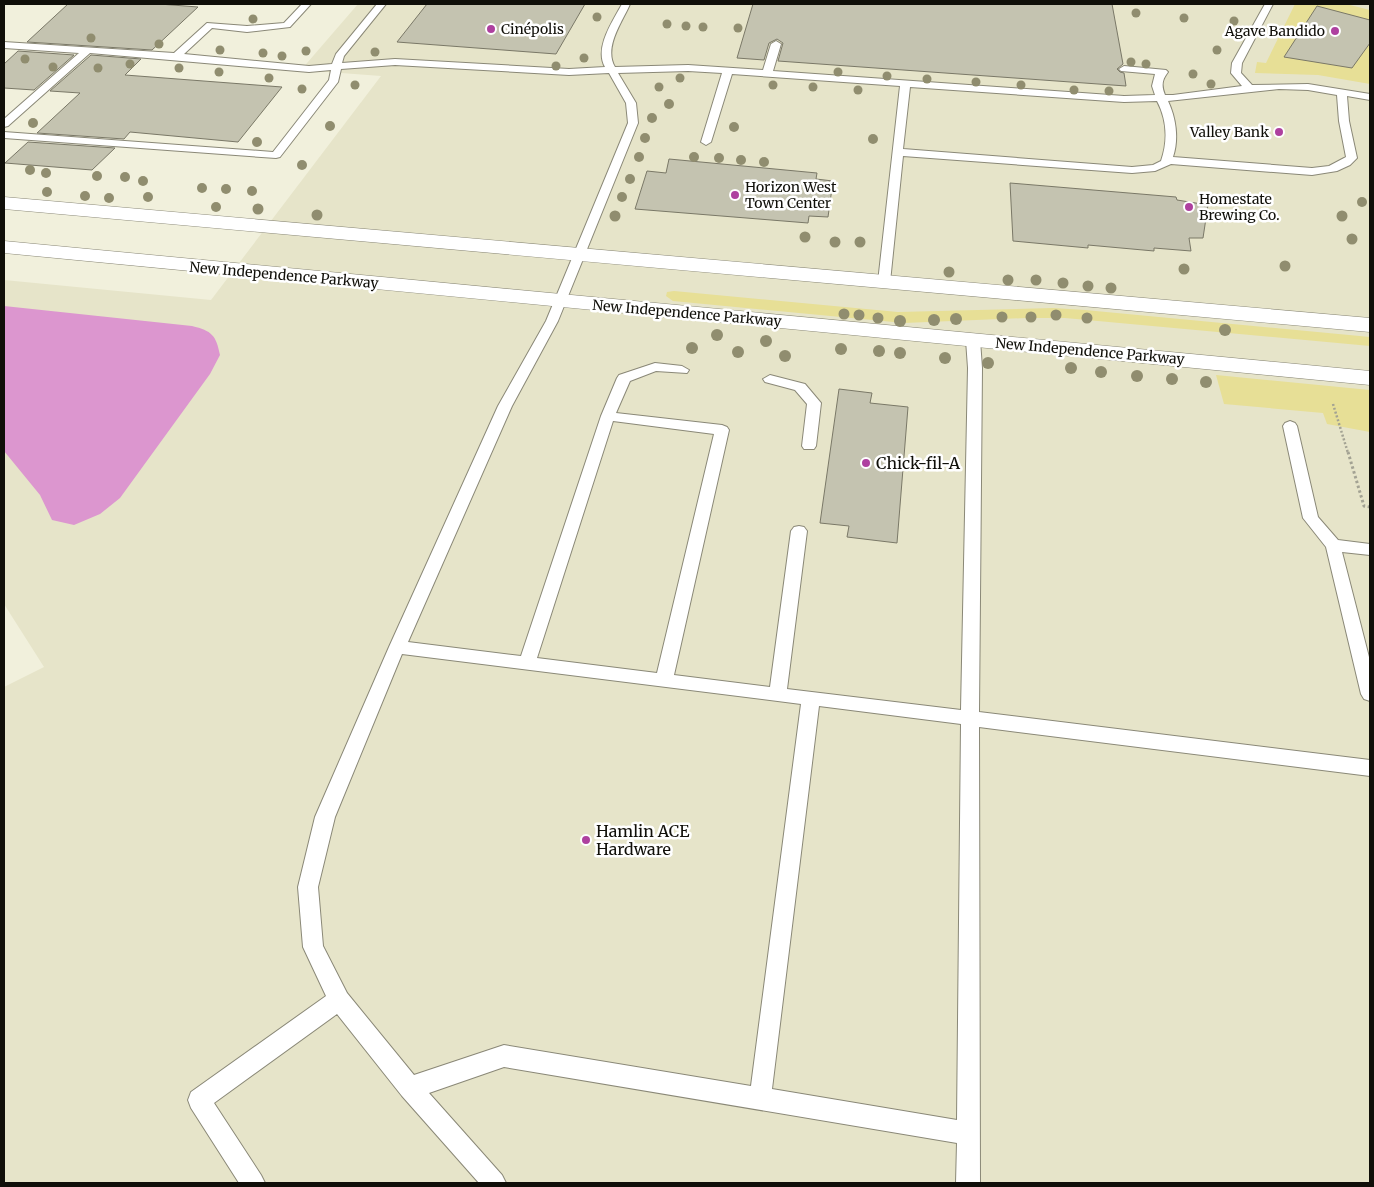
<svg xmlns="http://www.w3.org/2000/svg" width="1374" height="1187" font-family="Merriweather,serif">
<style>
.built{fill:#e6e4c9}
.green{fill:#e7df96}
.water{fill:#dc96cf}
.building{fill:#c4c3b0;stroke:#7a7867}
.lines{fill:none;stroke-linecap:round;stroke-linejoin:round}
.lane-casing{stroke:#8a8877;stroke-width:2}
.secondary-casing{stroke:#8a8877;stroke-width:1}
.path-far1{stroke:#a3a293;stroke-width:2.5;stroke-dasharray:2 2;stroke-linecap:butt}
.path{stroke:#a3a293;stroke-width:3;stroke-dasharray:2.5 2.5;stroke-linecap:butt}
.lane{fill:#fff;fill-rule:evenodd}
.secondary{fill:#fff;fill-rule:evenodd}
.tree{fill:#908d6f}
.poi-dot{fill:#ae409f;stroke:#fff;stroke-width:2}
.labels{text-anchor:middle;stroke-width:5;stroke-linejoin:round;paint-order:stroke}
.far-poi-label{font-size:14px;fill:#100f09;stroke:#fff;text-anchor:start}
.far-street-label{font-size:14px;fill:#100f09;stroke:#fff}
.poi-label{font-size:16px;fill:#100f09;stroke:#fff;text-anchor:start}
</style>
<rect width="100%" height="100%" fill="#f1f0dc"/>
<polygon class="built" points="358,4 1370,4 1370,1183 4,1183 4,687 44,667 4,604 4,280 211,300 381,76 301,70"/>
<g class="green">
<polygon points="1295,4 1346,4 1370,10 1370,84 1318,75 1255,73 1257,62 1266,63"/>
<polygon points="674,291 898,312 1053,308 1085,310 1370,337 1370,346 1065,318 1026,318 904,323 673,301 666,296 667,292"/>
<polygon points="1216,375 1370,390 1370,432 1327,424 1323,413 1224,404"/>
</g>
<path class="water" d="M4 306 192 326C212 331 216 335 220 355L210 374 120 498 100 514 74 525 52 520 40 495 4 451Z"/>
<g class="building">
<polygon points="68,4 159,4 198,7 152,50 27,42"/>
<polygon points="427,4 585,4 556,54 397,42"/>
<polygon points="753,4 1112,4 1123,64 1117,69 1120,72 1124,73 1126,86 778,61 783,43 777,39 769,43 764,60 737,58"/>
<polygon points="1317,6 1370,20 1370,43 1352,68 1284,57"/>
<polygon points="18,51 74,55 34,90 4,88 4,64"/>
<polygon points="91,55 141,59 125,75 282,87 238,142 130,132 124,139 37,133 80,93 50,91"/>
<polygon points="28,142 115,148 92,170 5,163"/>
<polygon points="669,159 817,173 816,179 833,181 828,217 809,216 808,223 635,209 647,171 666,173"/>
<polygon points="1010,183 1176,197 1177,200 1208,205 1203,238 1189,238 1191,251 1154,248 1154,251 1088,245 1088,248 1013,241"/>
<polygon points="839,389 872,393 870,403 908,407 897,543 847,537 849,526 820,523"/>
</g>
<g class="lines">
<g class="lane-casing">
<g id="lane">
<path d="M302 4H311L290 27 247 32 212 28 184 54 309 66 332 64 336 54 377 4H386L344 56 342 63 395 59 569 69 605 67C594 48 613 21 622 4H630C623 21 603 47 615 67L688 65 763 70 771 44 776 41 781 44 773 71 1124 96 1155 95 1152 86 1155 74 1121 71 1119 69 1124 66 1166 70 1168 72C1162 80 1161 85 1165 95H1173L1242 86 1231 73 1232 63 1265 4H1273L1242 63 1241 73 1252 85 1308 84 1370 94V100L1347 96 1349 121 1357 158 1350 165 1337 171 1312 175 1171 164 1155 171 1132 173 903 156 890 282 884 286 878 282 900 86 732 74 711 142 706 145 701 142 722 73 688 71 618 73 636 103 638 123 558 321 512 406 408 642 521 656 601 416 617 378 619 375 655 363 682 366 689 370 687 373 656 371 630 381 616 413 722 425 727 427 729 430 674 675 770 687 791 531 794 527 799 526 804 527 807 531 787 689 961 710 968 368 966 340 968 337H978L980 340 982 368 979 712 1370 760V776L979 727 980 1183H956L957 1143 504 1067 429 1093 502 1175 506 1183H479L402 1096 337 1014 214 1103 261 1175 265 1183H239L191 1108 188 1100 191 1092 326 996 303 947 298 887 315 817 389 647 498 406 546 321 628 123 626 103 609 73 569 75 395 65 341 69 338 82 280 157 276 158 4 138V132L273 152 329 80 331 70 309 72 90 53 8 126 4 127V119L79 53 4 48V42L174 53 207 23 247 26 284 23ZM910 87 1124 102 1157 101C1167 120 1168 141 1161 161L1153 165 1132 167 903 149ZM1279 89 1308 90 1337 95 1339 121 1346 157 1329 166 1312 168 1173 157C1179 139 1176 118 1168 101ZM613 421 714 434 657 673 537 658ZM402 654 801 704 751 1086 504 1045 414 1075 347 993 323 946 318 887 335 817ZM819 706 961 724 957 1120 772 1089Z"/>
<polygon points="770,375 805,384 821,403 816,446 814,449 804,449 802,446 807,404 795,390 765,382 763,379"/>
<polygon points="1290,421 1295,423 1297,426 1318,517 1338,540 1370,544 1370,555 1342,552 1370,661 1370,701 1364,699 1361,694 1326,547 1303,518 1283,426 1285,423"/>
</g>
</g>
<g class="secondary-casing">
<g id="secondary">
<polygon points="4,197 1370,318 1370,332 4,209"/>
<polygon points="4,241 1370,371 1370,385 4,253"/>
</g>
</g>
<polyline class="path-far1" points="1333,404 1348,453"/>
<polyline class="path" points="1348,452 1364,506 1370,507"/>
<use href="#lane" class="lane"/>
<use href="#secondary" class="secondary"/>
</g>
<g class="tree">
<circle cx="1136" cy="13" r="4.5"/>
<circle cx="597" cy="17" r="4.5"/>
<circle cx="1184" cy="18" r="4.5"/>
<circle cx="253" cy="19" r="4.5"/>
<circle cx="1234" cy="21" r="4.5"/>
<circle cx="667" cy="24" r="4.5"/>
<circle cx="686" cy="26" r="4.5"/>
<circle cx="703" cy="27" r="4.5"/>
<circle cx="738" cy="28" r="4.5"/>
<circle cx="91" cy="38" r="4.5"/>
<circle cx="159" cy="44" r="4.5"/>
<circle cx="220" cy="50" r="4.5"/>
<circle cx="1217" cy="50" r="4.5"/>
<circle cx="306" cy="51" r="4.5"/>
<circle cx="375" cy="52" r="4.5"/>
<circle cx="263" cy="53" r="4.5"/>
<circle cx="282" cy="56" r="4.5"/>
<circle cx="584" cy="58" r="4.5"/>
<circle cx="25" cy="59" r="4.5"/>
<circle cx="1131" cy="62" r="4.5"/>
<circle cx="130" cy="64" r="4.5"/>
<circle cx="1146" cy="64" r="4.5"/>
<circle cx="556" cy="66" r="4.5"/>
<circle cx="53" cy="67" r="4.5"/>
<circle cx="98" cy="68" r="4.5"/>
<circle cx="179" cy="68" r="4.5"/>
<circle cx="219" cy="72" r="4.5"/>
<circle cx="838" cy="72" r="4.5"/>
<circle cx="1193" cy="74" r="4.5"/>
<circle cx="887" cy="76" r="4.5"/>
<circle cx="269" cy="78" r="4.5"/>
<circle cx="680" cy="78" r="4.5"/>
<circle cx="927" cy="79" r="4.5"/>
<circle cx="976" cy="82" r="4.5"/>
<circle cx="1211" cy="84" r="4.5"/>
<circle cx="355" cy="85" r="4.5"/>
<circle cx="773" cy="85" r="4.5"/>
<circle cx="1021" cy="85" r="4.5"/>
<circle cx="659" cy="87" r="4.5"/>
<circle cx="813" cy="87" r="4.5"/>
<circle cx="302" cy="89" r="4.5"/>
<circle cx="858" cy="90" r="4.5"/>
<circle cx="1074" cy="90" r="4.5"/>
<circle cx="1109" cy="91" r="4.5"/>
<circle cx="669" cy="104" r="5"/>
<circle cx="652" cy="118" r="5"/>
<circle cx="33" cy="123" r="5"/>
<circle cx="330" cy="126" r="5"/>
<circle cx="734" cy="127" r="5"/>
<circle cx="645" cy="138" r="5"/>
<circle cx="873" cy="139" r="5"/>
<circle cx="257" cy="142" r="5"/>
<circle cx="639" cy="157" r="5"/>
<circle cx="694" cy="157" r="5"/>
<circle cx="719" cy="158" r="5"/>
<circle cx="741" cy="160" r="5"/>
<circle cx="764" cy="162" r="5"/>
<circle cx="302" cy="165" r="5"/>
<circle cx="30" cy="170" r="5"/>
<circle cx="46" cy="173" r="5"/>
<circle cx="97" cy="176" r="5"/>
<circle cx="125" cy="177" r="5"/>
<circle cx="630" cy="179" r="5"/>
<circle cx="143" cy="181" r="5"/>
<circle cx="202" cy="188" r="5"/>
<circle cx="226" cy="189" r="5"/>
<circle cx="252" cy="191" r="5"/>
<circle cx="47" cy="192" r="5"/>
<circle cx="85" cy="196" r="5"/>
<circle cx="148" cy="197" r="5"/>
<circle cx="622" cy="197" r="5"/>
<circle cx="109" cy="198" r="5"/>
<circle cx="1362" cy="202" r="5"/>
<circle cx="216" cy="207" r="5"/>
<circle cx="258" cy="209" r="5.5"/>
<circle cx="317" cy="215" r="5.5"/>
<circle cx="615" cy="216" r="5.5"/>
<circle cx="1342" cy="216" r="5.5"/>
<circle cx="805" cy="237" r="5.5"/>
<circle cx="1352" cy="239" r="5.5"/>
<circle cx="835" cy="242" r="5.5"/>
<circle cx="860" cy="242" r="5.5"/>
<circle cx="1285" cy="266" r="5.5"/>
<circle cx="1184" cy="269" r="5.5"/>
<circle cx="949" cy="272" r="5.5"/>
<circle cx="1008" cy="280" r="5.5"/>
<circle cx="1036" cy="280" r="5.5"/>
<circle cx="1063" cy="283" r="5.5"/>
<circle cx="1088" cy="286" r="5.5"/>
<circle cx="1111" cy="288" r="5.5"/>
<circle cx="844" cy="314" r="5.5"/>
<circle cx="859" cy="315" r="5.5"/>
<circle cx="1056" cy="315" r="5.5"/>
<circle cx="1002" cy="317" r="5.5"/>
<circle cx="1031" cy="317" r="5.5"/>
<circle cx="878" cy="318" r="5.5"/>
<circle cx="1087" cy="318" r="5.5"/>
<circle cx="956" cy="319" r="6"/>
<circle cx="934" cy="320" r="6"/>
<circle cx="900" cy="321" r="6"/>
<circle cx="1225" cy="330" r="6"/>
<circle cx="717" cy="335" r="6"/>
<circle cx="766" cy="341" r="6"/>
<circle cx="692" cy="348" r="6"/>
<circle cx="841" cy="349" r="6"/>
<circle cx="879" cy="351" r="6"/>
<circle cx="738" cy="352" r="6"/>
<circle cx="900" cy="353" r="6"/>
<circle cx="785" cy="356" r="6"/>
<circle cx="945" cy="358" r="6"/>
<circle cx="988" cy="363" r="6"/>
<circle cx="1071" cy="368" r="6"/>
<circle cx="1101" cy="372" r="6"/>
<circle cx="1137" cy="376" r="6"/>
<circle cx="1172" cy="379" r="6"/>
<circle cx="1206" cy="382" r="6"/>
</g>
<g class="poi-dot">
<circle cx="491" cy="29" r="5"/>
<circle cx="1335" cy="31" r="5"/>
<circle cx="1279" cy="132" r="5"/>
<circle cx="735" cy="195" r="5"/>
<circle cx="1189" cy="207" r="5"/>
<circle cx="866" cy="463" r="5"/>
<circle cx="586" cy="840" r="5"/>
</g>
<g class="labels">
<g class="far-poi-label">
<text x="501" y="34">Cinépolis</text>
<text x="1325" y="36" text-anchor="end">Agave Bandido</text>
<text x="1269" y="137" text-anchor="end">Valley Bank</text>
<text x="745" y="192">Horizon West<tspan x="745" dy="16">Town Center</tspan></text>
<text x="1199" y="204">Homestate<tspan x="1199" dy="16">Brewing Co.</tspan></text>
</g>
<g class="far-street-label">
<text transform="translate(284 275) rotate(5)" y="5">New Independence Parkway</text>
<text transform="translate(687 313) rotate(5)" y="5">New Independence Parkway</text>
<text transform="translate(1090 351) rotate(5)" y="5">New Independence Parkway</text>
</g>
<g class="poi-label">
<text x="876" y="469">Chick-fil-A</text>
<text x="596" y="837">Hamlin ACE<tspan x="596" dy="18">Hardware</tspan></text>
</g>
</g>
<rect width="1374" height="1187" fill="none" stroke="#100f09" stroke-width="10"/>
</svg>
